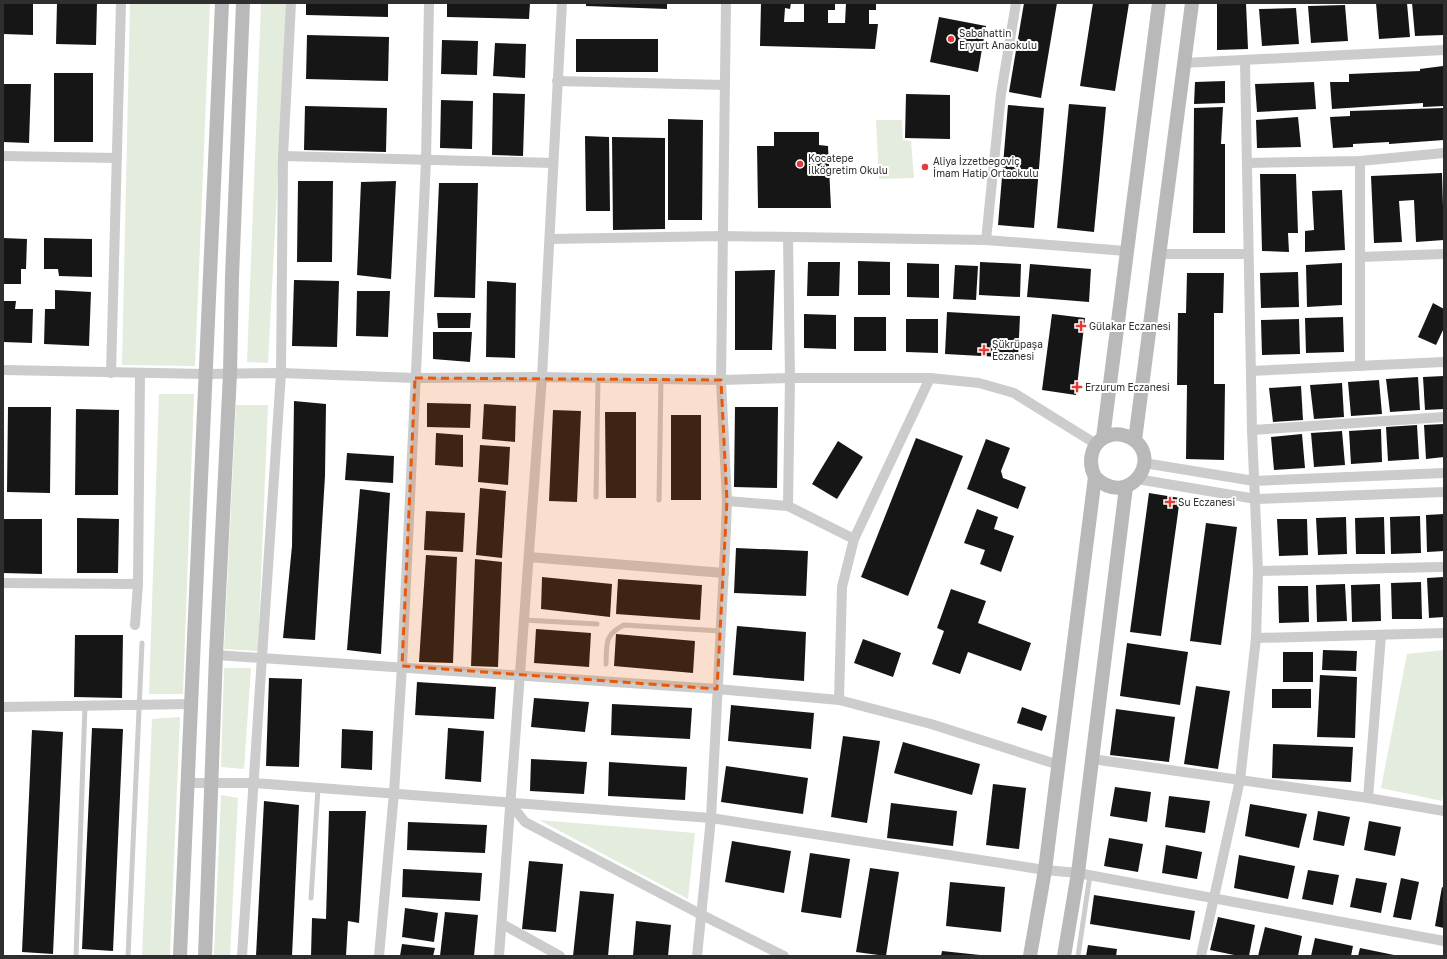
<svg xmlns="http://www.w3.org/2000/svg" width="1447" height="959" font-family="'Golos Text',sans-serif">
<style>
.green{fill:#e3ecdd}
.building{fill:#161616}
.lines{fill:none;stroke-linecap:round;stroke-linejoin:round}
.lane{stroke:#ccc;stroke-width:5}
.street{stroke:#ccc;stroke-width:10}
.secondary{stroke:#b9b9b9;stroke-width:14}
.marked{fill:#e8590c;fill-opacity:0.2;stroke:#e8590c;stroke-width:3;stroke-dasharray:8 5;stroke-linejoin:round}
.poi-dot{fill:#e13d36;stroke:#fff;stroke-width:1.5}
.labels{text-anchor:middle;stroke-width:4;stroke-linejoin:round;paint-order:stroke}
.poi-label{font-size:10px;fill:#2f2f2f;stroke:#fff;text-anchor:start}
</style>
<rect width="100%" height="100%" fill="#fff"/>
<g class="green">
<polygon points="130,3 210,3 195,366 122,365"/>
<polygon points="261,3 287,3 268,363 247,362"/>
<polygon points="876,120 902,120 903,140 911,141 914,178 879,179"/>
<polygon points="159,394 194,394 183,694 149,694"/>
<polygon points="236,405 268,405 258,651 224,649"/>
<polygon points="1444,650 1444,785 1442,801 1381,788 1407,654"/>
<polygon points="224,668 251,668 244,769 221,767"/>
<polygon points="180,717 170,956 142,956 152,719"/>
<polygon points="221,795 238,798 230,956 214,956"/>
<polygon points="539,820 695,833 688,899"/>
</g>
<g class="building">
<polygon points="3,3 33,3 33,35 3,34"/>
<polygon points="57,3 97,3 96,45 56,44"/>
<polygon points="306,3 388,3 388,17 306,15"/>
<polygon points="447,3 530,3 529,19 447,17"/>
<polygon points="586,3 667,3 667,9 586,6"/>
<polygon points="761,3 791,3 790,9 785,8 784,22 804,22 804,3 835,3 835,10 828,10 828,23 845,23 846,3 876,3 876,10 869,10 869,24 878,24 875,49 760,46"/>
<polygon points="1024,3 1057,3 1041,98 1009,92"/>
<polygon points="1093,3 1129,3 1115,91 1080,86"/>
<polygon points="1217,3 1246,3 1248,49 1217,50"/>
<polygon points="1376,3 1407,3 1410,37 1379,39"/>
<polygon points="1412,3 1443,3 1444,35 1415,36"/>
<polygon points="1345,5 1348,41 1311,43 1308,6"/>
<polygon points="1296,8 1299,44 1262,46 1259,9"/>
<polygon points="939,17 986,26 978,72 930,62"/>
<polygon points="307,35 389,37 388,81 306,79"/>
<rect x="576" y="39" width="82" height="33"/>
<polygon points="442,40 478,41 477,75 441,74"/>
<polygon points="495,43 526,44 525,78 493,76"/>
<polygon points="1443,66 1444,106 1423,107 1423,103 1332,109 1330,82 1349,82 1349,74 1420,71 1420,69"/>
<rect x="54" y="73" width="39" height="69"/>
<polygon points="1225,81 1225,103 1194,104 1195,82"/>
<polygon points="1314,82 1316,109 1257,112 1255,84"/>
<polygon points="3,84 31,84 29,143 3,142"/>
<polygon points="493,93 525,94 523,156 492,155"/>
<polygon points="906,94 950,95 950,139 905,138"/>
<polygon points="441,100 473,101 472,149 440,148"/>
<polygon points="1069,104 1106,107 1094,232 1057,228"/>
<polygon points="1008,105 1044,108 1034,228 998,225"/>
<polygon points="305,106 387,108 386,152 304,150"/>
<polygon points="1223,107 1221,144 1225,144 1225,233 1193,233 1194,108"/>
<polygon points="1444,108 1444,140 1389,144 1389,142 1353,144 1353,147 1333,148 1330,117 1350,116 1350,111"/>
<polygon points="1298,117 1301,147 1257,148 1256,120"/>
<polygon points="668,119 703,120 702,220 668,220"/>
<polygon points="774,132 819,132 819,145 828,146 831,208 758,208 757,146 774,146"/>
<polygon points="585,136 609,137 610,211 586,211"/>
<polygon points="612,137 665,138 665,229 613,230"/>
<polygon points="1442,173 1444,240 1416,242 1414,200 1399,201 1402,242 1374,243 1371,176"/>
<polygon points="1260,174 1296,174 1298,233 1288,233 1289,252 1262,251"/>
<polygon points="298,181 333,181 332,262 297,262"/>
<polygon points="396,181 391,279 357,275 361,182"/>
<polygon points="439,183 478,183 475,298 434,297"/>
<polygon points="1342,190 1345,250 1305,252 1305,231 1314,230 1312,191"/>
<polygon points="3,238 27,239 26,269 21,269 21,284 3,284"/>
<polygon points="44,238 92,239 92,277 59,276 58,269 44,269"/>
<polygon points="858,261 890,262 890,295 858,295"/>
<polygon points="808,262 840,262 839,296 807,296"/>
<polygon points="980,262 1021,264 1020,297 979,295"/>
<polygon points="907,263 939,264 939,298 907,297"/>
<polygon points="1342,263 1342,305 1307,307 1306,265"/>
<polygon points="1030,264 1091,269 1089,302 1027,297"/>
<polygon points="955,265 978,266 976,300 953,299"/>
<polygon points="775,270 772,350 735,350 735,271"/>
<polygon points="1298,272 1299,307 1261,308 1260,273"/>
<polygon points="1187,273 1224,273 1223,313 1214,313 1214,384 1225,384 1224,460 1186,459 1187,385 1177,385 1178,313 1186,313"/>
<polygon points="294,280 339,281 337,347 292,346"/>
<polygon points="487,281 516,283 515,358 486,357"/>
<polygon points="55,290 91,292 89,346 44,344 45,309 55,309"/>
<polygon points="357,291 390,291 388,337 356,336"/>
<polygon points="3,301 16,301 15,309 33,309 32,343 3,342"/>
<polygon points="1433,303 1444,309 1444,328 1436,345 1418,337"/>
<polygon points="947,312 1020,316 1018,358 945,354"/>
<polygon points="437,313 471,313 470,328 438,328"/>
<polygon points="804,314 836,315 836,349 804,348"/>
<polygon points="1052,314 1085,318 1076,395 1042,390"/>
<rect x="854" y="317" width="32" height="34"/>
<polygon points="1343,317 1344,352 1306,353 1305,318"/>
<polygon points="906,319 938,319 938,353 906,352"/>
<polygon points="1299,319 1300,354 1262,355 1261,320"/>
<polygon points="433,332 472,332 470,362 433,359"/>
<polygon points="1444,376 1444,409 1425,410 1423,377"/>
<polygon points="1418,377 1420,410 1390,412 1386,379"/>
<polygon points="1379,380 1382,414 1351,416 1348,382"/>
<polygon points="1342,383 1344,417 1314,419 1310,385"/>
<polygon points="1301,386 1303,420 1273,422 1269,388"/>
<polygon points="294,401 326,404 325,476 315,640 283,638 292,546"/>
<polygon points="427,403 471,404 470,428 427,427"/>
<polygon points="484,404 516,406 515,442 482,439"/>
<polygon points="8,407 51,407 50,493 7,492"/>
<polygon points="735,407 778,407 777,488 734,487"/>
<polygon points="76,409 119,410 118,495 75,495"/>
<polygon points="553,410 581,411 577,502 549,501"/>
<polygon points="605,412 636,412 636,498 606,498"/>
<rect x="671" y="415" width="30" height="85"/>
<polygon points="1444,424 1444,457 1426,459 1424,425"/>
<polygon points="1417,425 1419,459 1388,461 1386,427"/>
<polygon points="1381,429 1382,462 1351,464 1349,431"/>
<polygon points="1342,431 1345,465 1314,467 1311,433"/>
<polygon points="436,433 463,435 463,467 435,465"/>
<polygon points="1302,434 1305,468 1274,470 1271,437"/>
<polygon points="916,438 963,456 908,596 861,577"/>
<polygon points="986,439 1010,448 1001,471 1003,478 1026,487 1018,509 967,489"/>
<polygon points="838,441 863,457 837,499 812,484"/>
<polygon points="480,445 510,447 508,485 478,482"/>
<polygon points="347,453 394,456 393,483 345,480"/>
<polygon points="480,488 506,491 502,558 476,555"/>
<polygon points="360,489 390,493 381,654 347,650"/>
<polygon points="1149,493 1180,498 1161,636 1130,632"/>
<polygon points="977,509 998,517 994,529 1014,536 1001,572 980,564 985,550 964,543"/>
<polygon points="426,511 465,513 463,552 424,550"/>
<polygon points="1444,514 1444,551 1427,552 1426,515"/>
<polygon points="1420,516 1421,553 1391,554 1390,517"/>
<polygon points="1346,517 1347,554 1318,555 1316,518"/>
<polygon points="1384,517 1385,554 1356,554 1355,518"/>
<polygon points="77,518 119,519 118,573 77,573"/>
<polygon points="3,519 42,519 42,574 3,573"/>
<polygon points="1277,519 1307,519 1308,555 1279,556"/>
<polygon points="1206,523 1237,527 1221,645 1190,641"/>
<polygon points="736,548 808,551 806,596 734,593"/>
<polygon points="426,555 457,557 453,663 419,662"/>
<polygon points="475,559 502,562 498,667 471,666"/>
<polygon points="542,577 612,584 610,617 541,609"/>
<polygon points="1444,577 1444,617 1429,618 1427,578"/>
<polygon points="618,579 702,585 700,620 616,614"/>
<polygon points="1421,582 1422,619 1392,619 1391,583"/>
<polygon points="1345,584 1347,621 1317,622 1316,585"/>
<polygon points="1380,584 1381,621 1352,622 1351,585"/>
<polygon points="1278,586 1308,586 1309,622 1279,623"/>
<polygon points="951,589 986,601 978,623 1031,643 1021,671 968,652 960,674 932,664 944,631 937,628"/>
<polygon points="737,626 806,632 804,681 733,675"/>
<polygon points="536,629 591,633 589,667 534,663"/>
<polygon points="616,634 695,641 693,673 614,666"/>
<polygon points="75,635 123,635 122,698 74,697"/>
<polygon points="863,639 901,653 893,677 854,663"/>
<polygon points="1127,643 1188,652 1180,705 1120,696"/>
<polygon points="1323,650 1357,651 1356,671 1322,670"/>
<rect x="1283" y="652" width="30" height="30"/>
<polygon points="1320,675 1357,677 1355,738 1317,737"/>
<polygon points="269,678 302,679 299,767 266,766"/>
<polygon points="417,682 496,687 494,719 415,715"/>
<polygon points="1196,686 1230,691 1218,769 1184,764"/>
<rect x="1272" y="689" width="39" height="19"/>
<polygon points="534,698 589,702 585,732 531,727"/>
<polygon points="612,704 692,708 690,739 611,735"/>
<polygon points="731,705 814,713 811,749 728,741"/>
<polygon points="1022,707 1047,716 1042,731 1017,723"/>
<polygon points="1116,709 1175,717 1169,762 1110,755"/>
<polygon points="92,728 123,729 113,951 82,949"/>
<polygon points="448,728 484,731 481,782 445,779"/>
<polygon points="342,729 373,731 372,770 341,768"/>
<polygon points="32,730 63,732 53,954 22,952"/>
<polygon points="843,736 880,741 867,823 831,817"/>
<polygon points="903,742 980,764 972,795 894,773"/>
<polygon points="1273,744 1353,747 1351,782 1272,778"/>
<polygon points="531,759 587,762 584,794 530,791"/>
<polygon points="609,762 687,767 685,800 608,796"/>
<polygon points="726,766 808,778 803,814 721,802"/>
<polygon points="993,784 1026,788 1019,849 986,845"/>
<polygon points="1115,787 1151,792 1147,822 1110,816"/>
<polygon points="1169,796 1210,801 1205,833 1165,827"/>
<polygon points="264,801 299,805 292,956 256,956"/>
<polygon points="891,803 957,811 953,846 887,838"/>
<polygon points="1250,804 1307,814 1299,848 1245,836"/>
<polygon points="329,811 366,811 359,923 348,921 346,956 311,956 312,918 326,919"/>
<polygon points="1318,811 1350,817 1344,846 1313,840"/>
<polygon points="1369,821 1401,827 1395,856 1364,850"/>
<polygon points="408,822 487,825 485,853 407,850"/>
<polygon points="1109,838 1143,844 1138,872 1104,866"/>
<polygon points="732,841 791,851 784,893 725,882"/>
<polygon points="1166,845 1202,852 1197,879 1162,873"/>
<polygon points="810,853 850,859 841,918 801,912"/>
<polygon points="1239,855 1295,866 1288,899 1234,888"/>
<polygon points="529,861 563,864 556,932 522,929"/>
<polygon points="870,868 899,872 886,956 856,952"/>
<polygon points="403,869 482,873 480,901 402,897"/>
<polygon points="1308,870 1339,875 1333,905 1302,899"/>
<polygon points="1356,878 1387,883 1381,913 1350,907"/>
<polygon points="1401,878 1419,882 1411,920 1393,917"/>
<polygon points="950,882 1005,887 1001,932 946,926"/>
<polygon points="1442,887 1444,888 1444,928 1435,926"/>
<polygon points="580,891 614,894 608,956 573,956"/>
<polygon points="1094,895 1195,911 1190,940 1090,924"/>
<polygon points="405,908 438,913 434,942 402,937"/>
<polygon points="445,912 478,915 474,956 440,956"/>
<polygon points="1218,917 1255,925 1249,956 1239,956 1210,950"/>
<polygon points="636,921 671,925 668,956 633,956"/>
<polygon points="1265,927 1302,936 1298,956 1258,956"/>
<polygon points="1315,938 1353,946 1351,956 1311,956"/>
<polygon points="402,944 435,948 433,956 400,956"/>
<polygon points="1088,945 1117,949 1116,956 1086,956"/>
<polygon points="1360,948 1394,955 1394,956 1358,956"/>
<polygon points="942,951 980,955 980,956 941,956"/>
</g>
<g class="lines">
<g class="lane">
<polyline points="596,497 598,377"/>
<polyline points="659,500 661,379"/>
<polyline points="524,620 597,624"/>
<path d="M606 664C607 643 604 635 624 625L720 631"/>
<polyline points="311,898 318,788"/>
<polyline points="76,956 85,706"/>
<polyline points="128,956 142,643"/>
<polyline points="1078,956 1090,875"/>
</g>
<g class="street">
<polyline points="1183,63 1444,50"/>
<polyline points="557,81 725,85"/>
<polyline points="3,156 117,158"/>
<polyline points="283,156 553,163"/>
<polyline points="1360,161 1360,366"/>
<polyline points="1247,163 1360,161 1444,153"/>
<polyline points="788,237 790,378 788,506 854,539"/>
<polyline points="550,239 722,236 986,240 1126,251"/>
<polyline points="986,240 1001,94 1016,3"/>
<polyline points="1160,254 1248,254"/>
<polyline points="1360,257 1444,254"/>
<polyline points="3,370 206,374 281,373 415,378 542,377 721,380 790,378 930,378 979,383 1014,393 1096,444"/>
<polyline points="1251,371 1444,362"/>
<polyline points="111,373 121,3"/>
<polyline points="1252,430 1444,417"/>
<polyline points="1144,463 1254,481 1444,473"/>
<polyline points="1137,479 1256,499 1444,492"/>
<polyline points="727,501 788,506"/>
<polyline points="529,557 724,573"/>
<polyline points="1258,571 1441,567"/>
<polyline points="3,583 138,584"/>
<polyline points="135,625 138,584 140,373"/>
<polyline points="1256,638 1444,633"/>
<polyline points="216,655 717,689 839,700 931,724 1059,765"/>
<polyline points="839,700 842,587 854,539 930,378"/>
<polyline points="3,707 191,704"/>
<polyline points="1092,759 1368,798 1444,811"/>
<polyline points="189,783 254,783 711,818 1045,870 1078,873 1444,941"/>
<polyline points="1368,798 1381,636"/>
<polyline points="510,803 525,822 702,915 784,956"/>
<polyline points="502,924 560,956"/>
<polyline points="242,956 281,373 283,156 291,3"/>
<polyline points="379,956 394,793 402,666 426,161 429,3"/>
<polyline points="499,956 542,377 562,3"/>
<polyline points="697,956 711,818 726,529 727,501 721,380 726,3"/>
<polyline points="1201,956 1240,780 1256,638 1258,571 1252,430 1245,61"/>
</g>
<g class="secondary">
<polyline points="1103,438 1159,3"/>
<polyline points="1135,440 1192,3"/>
<polyline points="180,956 222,3"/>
<polyline points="205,956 216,655 230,374 232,277 243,3"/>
<path d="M1030 956 1045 870 1095 477C1087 461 1091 440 1111 435 1118 433 1125 435 1131 438 1165 458 1128 510 1095 477"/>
<polyline points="1064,956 1078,873 1126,487"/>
</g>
</g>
<path class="marked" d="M415 378 721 380 727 501 717 689 402 666Z"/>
<g class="poi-dot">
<circle cx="951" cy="39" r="4"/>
<circle cx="800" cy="164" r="4"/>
<circle cx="925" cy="167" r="4"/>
<path d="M1079 320h4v4h4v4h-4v4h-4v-4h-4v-4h4z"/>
<path d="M982 344h4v4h4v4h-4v4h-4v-4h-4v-4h4z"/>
<path d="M1075 381h4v4h4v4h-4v4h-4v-4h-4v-4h4z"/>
<path d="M1168 496h4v4h4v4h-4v4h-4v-4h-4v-4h4z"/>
</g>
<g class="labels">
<g class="poi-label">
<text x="959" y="37">Sabahattin<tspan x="959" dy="12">Eryurt Anaokulu</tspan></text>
<text x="808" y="162">Kocatepe<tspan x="808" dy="12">İlköğretim Okulu</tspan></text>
<text x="933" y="165">Aliya İzzetbegoviç<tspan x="933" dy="12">İmam Hatip Ortaokulu</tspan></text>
<text x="1089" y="330">Gülakar Eczanesi</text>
<text x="992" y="348">Şükrüpaşa<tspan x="992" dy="12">Eczanesi</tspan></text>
<text x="1085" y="391">Erzurum Eczanesi</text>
<text x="1178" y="506">Su Eczanesi</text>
</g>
</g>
<rect width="1447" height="959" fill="none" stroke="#2f2f2f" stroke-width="8"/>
</svg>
